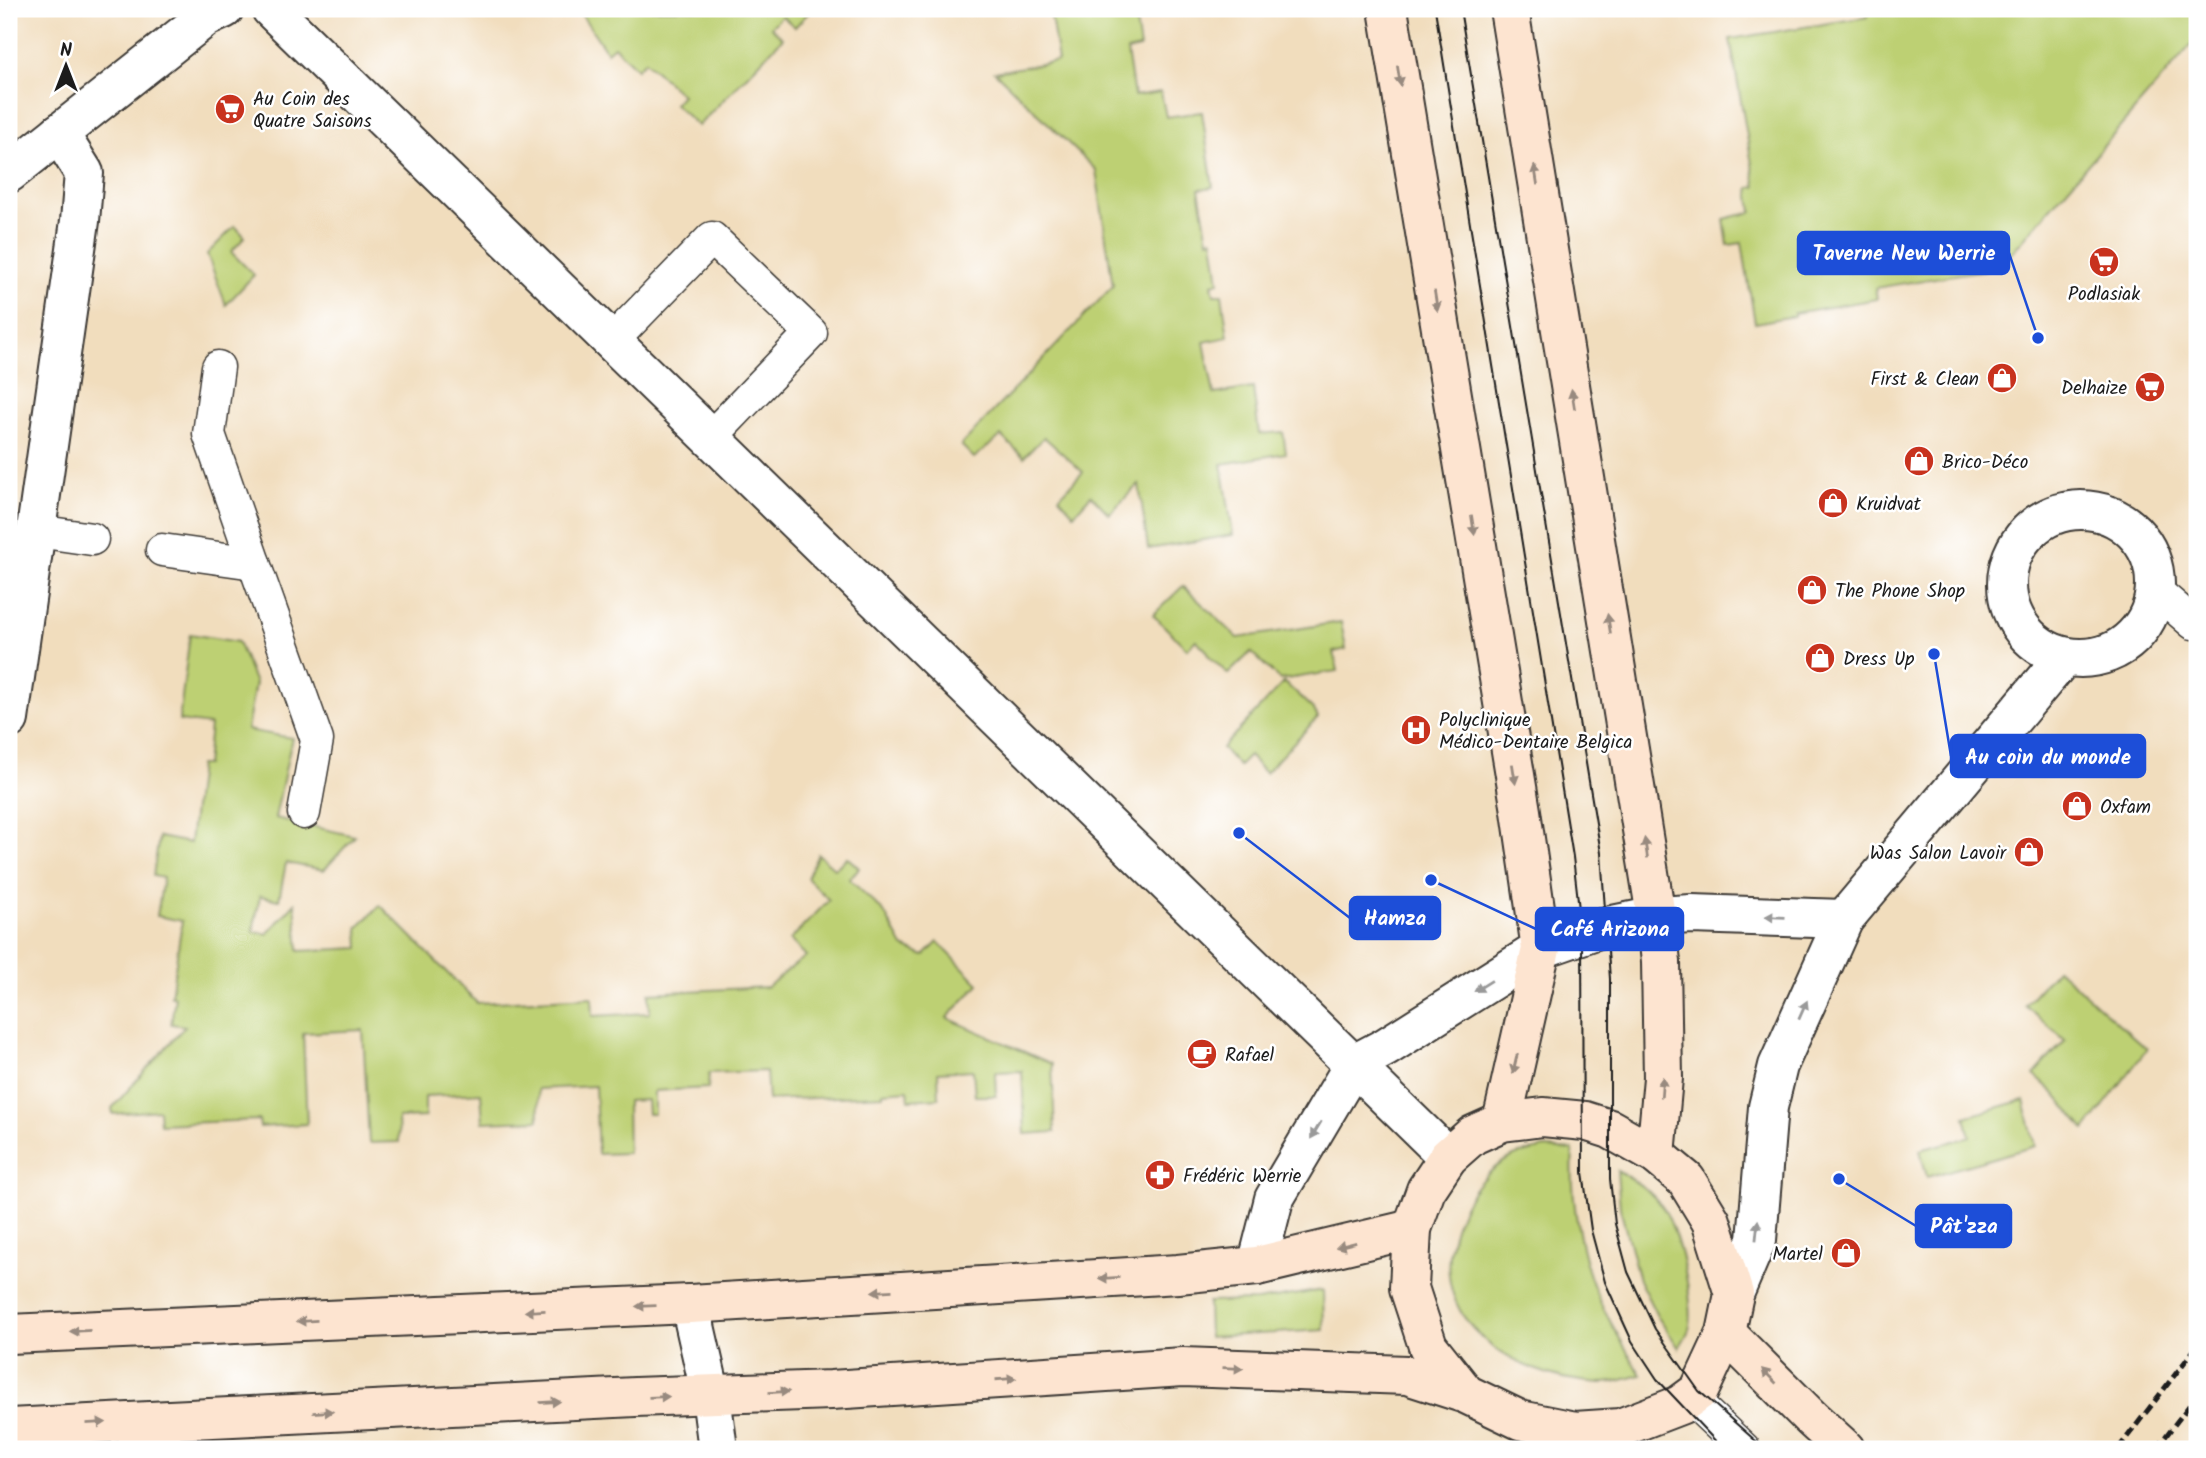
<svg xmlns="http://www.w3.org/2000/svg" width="2206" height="1458" font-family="Kalam,sans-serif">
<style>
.green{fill:#bdd073;stroke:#6c7648;stroke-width:2}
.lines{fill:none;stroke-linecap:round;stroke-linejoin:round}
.lane-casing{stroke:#3c3934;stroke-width:35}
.street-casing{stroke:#3c3934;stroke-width:42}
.secondary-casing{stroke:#3c3934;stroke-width:42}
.lane{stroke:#fff;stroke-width:32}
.street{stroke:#fff;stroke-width:38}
.secondary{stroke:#fde4d0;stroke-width:38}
.tram{stroke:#1c1c1c;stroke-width:2}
.rail{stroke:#1c1c1c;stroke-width:5;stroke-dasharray:10 5;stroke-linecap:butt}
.oneway{fill:#988a7f}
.oneway2{fill:#999}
.labels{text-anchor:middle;stroke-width:5;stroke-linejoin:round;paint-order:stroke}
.poi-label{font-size:19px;fill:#1c1c1c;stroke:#fff;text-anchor:start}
.leader{fill:none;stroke:#1d4ed8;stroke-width:2.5}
.callout-dot{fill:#1d4ed8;stroke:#fff;stroke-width:2.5}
.callout{fill:#1d4ed8;stroke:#1d4ed8;stroke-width:2.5}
.callout-label{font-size:21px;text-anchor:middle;font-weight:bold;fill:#fff}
</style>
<rect width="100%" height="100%" fill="#fff"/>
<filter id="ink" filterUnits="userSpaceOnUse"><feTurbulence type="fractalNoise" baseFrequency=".0143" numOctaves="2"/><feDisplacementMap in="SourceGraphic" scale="14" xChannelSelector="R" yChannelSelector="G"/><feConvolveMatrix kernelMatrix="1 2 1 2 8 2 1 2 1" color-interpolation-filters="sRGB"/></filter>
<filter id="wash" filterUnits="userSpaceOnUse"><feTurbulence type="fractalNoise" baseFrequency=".00686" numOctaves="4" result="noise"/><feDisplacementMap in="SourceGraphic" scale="28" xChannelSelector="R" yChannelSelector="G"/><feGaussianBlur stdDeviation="1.57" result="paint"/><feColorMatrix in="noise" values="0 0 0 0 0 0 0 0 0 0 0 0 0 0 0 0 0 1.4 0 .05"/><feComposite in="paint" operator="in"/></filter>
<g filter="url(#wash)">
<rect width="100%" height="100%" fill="#f1ddbd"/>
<g class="green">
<polygon points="583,9 812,9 795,27 782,16 771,27 783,38 698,126 674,104 682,95 645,61 637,69 614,46 607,52 579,11"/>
<polygon points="1058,9 1134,9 1140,48 1127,51 1134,96 1161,92 1166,117 1202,112 1213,187 1199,189 1208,240 1213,239 1219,282 1212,284 1214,294 1222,294 1228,337 1204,342 1214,394 1253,388 1259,434 1283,432 1286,453 1222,464 1233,535 1148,549 1139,484 1109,514 1091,495 1074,514 1059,497 1083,472 1044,437 1024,457 1001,436 974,458 961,445 1113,286 1096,170 995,72 1058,61 1050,10"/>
<polygon points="1869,9 2197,9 2197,38 2001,265 2002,267 1875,288 1877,299 1794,313 1794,316 1755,323 1742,243 1728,245 1724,219 1752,212 1749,188 1756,187 1730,39 1867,17"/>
<polygon points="235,226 245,237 231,252 254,275 226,305 207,254"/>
<polygon points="1183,586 1238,638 1341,622 1346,649 1334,652 1338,671 1280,680 1251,652 1228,674 1207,654 1208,652 1196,640 1187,649 1153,615"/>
<polygon points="190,634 238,642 255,683 247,730 292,738 275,818 355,836 324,870 286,863 279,900 260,896 253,932 267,934 295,903 299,951 359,948 358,928 380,905 477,1003 592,997 593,1016 650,1013 649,993 767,987 806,956 790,940 829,900 807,878 818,854 835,869 847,857 859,868 849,879 884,912 903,947 924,956 938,942 979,984 947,1018 1052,1064 1055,1132 1025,1134 1022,1071 995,1072 996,1096 975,1096 973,1070 938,1072 939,1098 909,1100 908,1090 883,1092 883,1095 768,1100 766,1071 709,1073 708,1088 654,1091 654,1114 648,1114 647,1100 627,1101 628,1153 598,1154 595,1086 538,1089 539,1120 483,1122 481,1093 425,1096 425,1117 398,1118 399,1142 369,1143 363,1030 303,1033 307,1124 260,1127 259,1120 160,1124 159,1110 113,1114 112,1108 185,1026 171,1024 175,997 171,996 182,921 157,916 163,878 153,876 159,837 190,843 199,765 206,765 210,725 179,721"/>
<polygon points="1284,682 1314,710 1318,717 1265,773 1249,756 1239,766 1222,748"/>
<polygon points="2057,969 2147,1049 2085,1130 2053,1092 2034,1075 2065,1040 2025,1005"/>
<polygon points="2024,1100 2035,1146 1927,1177 1920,1150 1970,1137 1965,1117"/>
<path d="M1545 1148 1573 1150C1570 1196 1580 1257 1599 1299 1611 1326 1627 1350 1641 1375 1628 1378 1613 1384 1600 1383 1507 1378 1414 1314 1461 1213 1471 1189 1490 1167 1514 1156 1524 1152 1535 1150 1545 1148Z"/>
<path d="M1617 1171C1636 1181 1651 1191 1663 1208 1677 1227 1696 1306 1689 1329 1687 1336 1682 1342 1679 1348L1657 1316 1639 1280 1620 1208Z"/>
<polygon points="1323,1290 1324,1330 1209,1337 1208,1302 1257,1301"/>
</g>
</g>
<g filter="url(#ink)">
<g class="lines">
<g class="lane-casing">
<g id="lane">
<polyline points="612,341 712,238 811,333 711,437"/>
<polyline points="37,531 92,539"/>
<polyline points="162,550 254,563 209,434 218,367"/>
<polyline points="254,563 317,740 304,813"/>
<polyline points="2155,590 2193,623"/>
<polyline points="1690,1398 1744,1449"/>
</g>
</g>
<g class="street-casing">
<g id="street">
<polyline points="271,9 1448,1157"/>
<polyline points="9,173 206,17 224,9"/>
<circle cx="2081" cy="584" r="74"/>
<polyline points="9,719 80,221 84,173 59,133"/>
<polyline points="1257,1266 1274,1199 1354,1064 1386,1047 1541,949 1607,926 1656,916 1692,914 1844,919"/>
<polyline points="1734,1294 1757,1240 1768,1107 1778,1066 1844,919 2064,657"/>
<polyline points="690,1304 711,1396 718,1449"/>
</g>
</g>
<g class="secondary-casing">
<g id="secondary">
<polyline points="1388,9 1521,811 1541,949 1502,1122"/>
<polyline points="1509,9 1656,916 1661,962 1663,1078 1656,1155"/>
<polyline points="1726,1333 1811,1418 1845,1449"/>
<polyline points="9,1334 690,1304 1178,1274 1257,1266 1412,1229"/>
<polyline points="9,1428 635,1397 831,1390 1183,1367 1407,1375 1466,1394 1520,1420 1575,1431 1620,1428 1680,1405 1699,1391 1726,1333 1734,1294 1711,1221 1686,1180 1656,1155 1610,1129 1585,1121 1543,1117 1502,1122 1473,1135 1448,1157 1426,1190 1412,1229 1409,1288 1428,1346 1466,1394"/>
</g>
</g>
<use href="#lane" class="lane"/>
<use href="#street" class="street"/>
<use href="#secondary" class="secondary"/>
<g class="tram">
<polyline points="1435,9 1573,857 1582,935 1583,1172 1591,1230 1605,1282 1632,1341 1657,1379 1723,1449"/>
<polyline points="1460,9 1601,853 1610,979 1610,1179 1615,1224 1628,1272 1655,1329 1699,1391 1765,1449"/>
</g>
<g class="rail">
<polyline points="2118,1449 2197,1346"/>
<polyline points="2156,1449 2197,1395"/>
</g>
</g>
<defs><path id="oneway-solid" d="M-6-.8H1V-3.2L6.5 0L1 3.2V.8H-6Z" transform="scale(1.75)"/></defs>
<g class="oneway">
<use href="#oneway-solid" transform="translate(1399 76) rotate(81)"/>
<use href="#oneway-solid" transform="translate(1536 175) rotate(-99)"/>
<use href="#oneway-solid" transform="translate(1436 301) rotate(81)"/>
<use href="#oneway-solid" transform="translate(1573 399) rotate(-99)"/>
<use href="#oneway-solid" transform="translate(1473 525) rotate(81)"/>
<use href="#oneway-solid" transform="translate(1609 624) rotate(-99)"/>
<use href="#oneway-solid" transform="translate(1514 774) rotate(81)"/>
<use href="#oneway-solid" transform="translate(1646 848) rotate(-99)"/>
<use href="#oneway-solid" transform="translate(1515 1064) rotate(103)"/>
<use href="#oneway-solid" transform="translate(1662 1087) rotate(-86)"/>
<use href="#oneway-solid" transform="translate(1346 1245) rotate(166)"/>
<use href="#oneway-solid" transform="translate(1109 1278) rotate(177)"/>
<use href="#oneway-solid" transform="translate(882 1291) rotate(177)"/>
<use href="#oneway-solid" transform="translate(646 1306) rotate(178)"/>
<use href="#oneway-solid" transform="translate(535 1311) rotate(177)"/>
<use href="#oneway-solid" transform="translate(307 1321) rotate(177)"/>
<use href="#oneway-solid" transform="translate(80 1331) rotate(177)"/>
<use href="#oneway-solid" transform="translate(1233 1368) rotate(2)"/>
<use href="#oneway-solid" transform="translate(1769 1376) rotate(-135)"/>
<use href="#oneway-solid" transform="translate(1006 1379) rotate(-4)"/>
<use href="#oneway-solid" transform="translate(779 1392) rotate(-3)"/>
<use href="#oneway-solid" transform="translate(659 1397) rotate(-2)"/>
<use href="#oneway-solid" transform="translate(550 1402) rotate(-3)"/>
<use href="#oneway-solid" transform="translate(323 1412) rotate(-3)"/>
<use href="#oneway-solid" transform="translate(96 1423) rotate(-3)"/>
</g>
<g class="oneway2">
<use href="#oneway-solid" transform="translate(1775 917) rotate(-178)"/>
<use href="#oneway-solid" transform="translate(1483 986) rotate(148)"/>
<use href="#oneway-solid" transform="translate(1803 1010) rotate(-66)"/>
<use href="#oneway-solid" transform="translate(1316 1130) rotate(121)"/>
<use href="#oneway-solid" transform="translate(1757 1230) rotate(-84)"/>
</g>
</g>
<defs>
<g id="supermarket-disc" transform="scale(1.575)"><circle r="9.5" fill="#c8321e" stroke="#fff"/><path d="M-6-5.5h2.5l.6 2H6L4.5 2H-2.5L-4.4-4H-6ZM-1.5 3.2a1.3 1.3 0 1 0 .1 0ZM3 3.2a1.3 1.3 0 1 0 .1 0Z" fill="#fff"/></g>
<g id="shop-disc" transform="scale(1.575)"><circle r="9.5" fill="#c8321e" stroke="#fff"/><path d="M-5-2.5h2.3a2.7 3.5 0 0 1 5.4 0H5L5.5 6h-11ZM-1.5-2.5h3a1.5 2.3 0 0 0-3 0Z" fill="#fff"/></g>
<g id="hospital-disc" transform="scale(1.575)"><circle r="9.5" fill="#c8321e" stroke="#fff"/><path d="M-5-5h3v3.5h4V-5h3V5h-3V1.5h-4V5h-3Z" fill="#fff"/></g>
<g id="cafe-disc" transform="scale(1.575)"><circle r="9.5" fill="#c8321e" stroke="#fff"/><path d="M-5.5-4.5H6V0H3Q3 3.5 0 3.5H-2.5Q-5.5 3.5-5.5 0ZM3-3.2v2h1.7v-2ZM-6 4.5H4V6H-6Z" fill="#fff"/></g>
<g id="pharmacy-disc" transform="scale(1.575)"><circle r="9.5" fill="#c8321e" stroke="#fff"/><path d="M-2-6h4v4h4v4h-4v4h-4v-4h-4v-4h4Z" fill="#fff"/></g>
</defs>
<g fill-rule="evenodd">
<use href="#supermarket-disc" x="230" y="109"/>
<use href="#supermarket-disc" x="2104" y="262"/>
<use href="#shop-disc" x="2002" y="378"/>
<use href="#supermarket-disc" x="2150" y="387"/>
<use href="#shop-disc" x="1919" y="461"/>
<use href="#shop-disc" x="1833" y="503"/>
<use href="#shop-disc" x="1812" y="590"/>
<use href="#shop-disc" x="1820" y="658"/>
<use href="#hospital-disc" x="1416" y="730"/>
<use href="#shop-disc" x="2077" y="806"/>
<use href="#shop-disc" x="2029" y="852"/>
<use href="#cafe-disc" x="1202" y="1054"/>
<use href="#pharmacy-disc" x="1160" y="1175"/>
<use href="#shop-disc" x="1846" y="1253"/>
</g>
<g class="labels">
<g class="poi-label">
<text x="253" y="105">Au Coin des<tspan x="253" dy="22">Quatre Saisons</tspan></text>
<text x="2104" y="300" text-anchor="middle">Podlasiak</text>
<text x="1979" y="385" text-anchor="end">First &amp; Clean</text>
<text x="2127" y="394" text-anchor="end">Delhaize</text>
<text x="1942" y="468">Brico-Déco</text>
<text x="1856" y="510">Kruidvat</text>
<text x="1835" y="597">The Phone Shop</text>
<text x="1843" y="665">Dress Up</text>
<text x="1439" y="726">Polyclinique<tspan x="1439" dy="22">Médico-Dentaire Belgica</tspan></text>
<text x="2100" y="813">Oxfam</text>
<text x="2006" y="859" text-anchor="end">Was Salon Lavoir</text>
<text x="1225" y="1061">Rafael</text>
<text x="1183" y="1182">Frédéric Werrie</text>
<text x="1823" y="1260" text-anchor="end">Martel</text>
</g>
</g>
<path class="leader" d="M2038 338L2009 253M1934 654L1951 756M1239 833L1350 918M1431 880L1536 929M1839 1179L1916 1226"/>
<g class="callout-dot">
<circle cx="2038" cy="338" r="7"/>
<circle cx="1934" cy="654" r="7"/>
<circle cx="1239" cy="833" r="7"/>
<circle cx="1431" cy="880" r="7"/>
<circle cx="1839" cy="1179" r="7"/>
</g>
<g class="callout">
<rect x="1798" y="232" width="211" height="42" rx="7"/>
<rect x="1951" y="735" width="194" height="42" rx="7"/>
<rect x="1350" y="897" width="90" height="42" rx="7"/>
<rect x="1536" y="908" width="147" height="42" rx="7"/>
<rect x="1916" y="1205" width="95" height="42" rx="7"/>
</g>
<g class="callout-label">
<text x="1904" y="260">Taverne New Werrie</text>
<text x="2048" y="764">Au coin du monde</text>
<text x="1395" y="925">Hamza</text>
<text x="1610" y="936">Café Arizona</text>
<text x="1964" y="1233">Pât'zza</text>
</g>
<rect width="2206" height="1458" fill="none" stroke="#fff" stroke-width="35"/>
<g transform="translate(66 66)" stroke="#ffffff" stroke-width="5" paint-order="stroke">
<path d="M0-5L12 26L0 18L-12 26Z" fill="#1c1c1c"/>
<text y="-10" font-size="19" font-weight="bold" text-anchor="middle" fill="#1c1c1c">N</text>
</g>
</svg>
